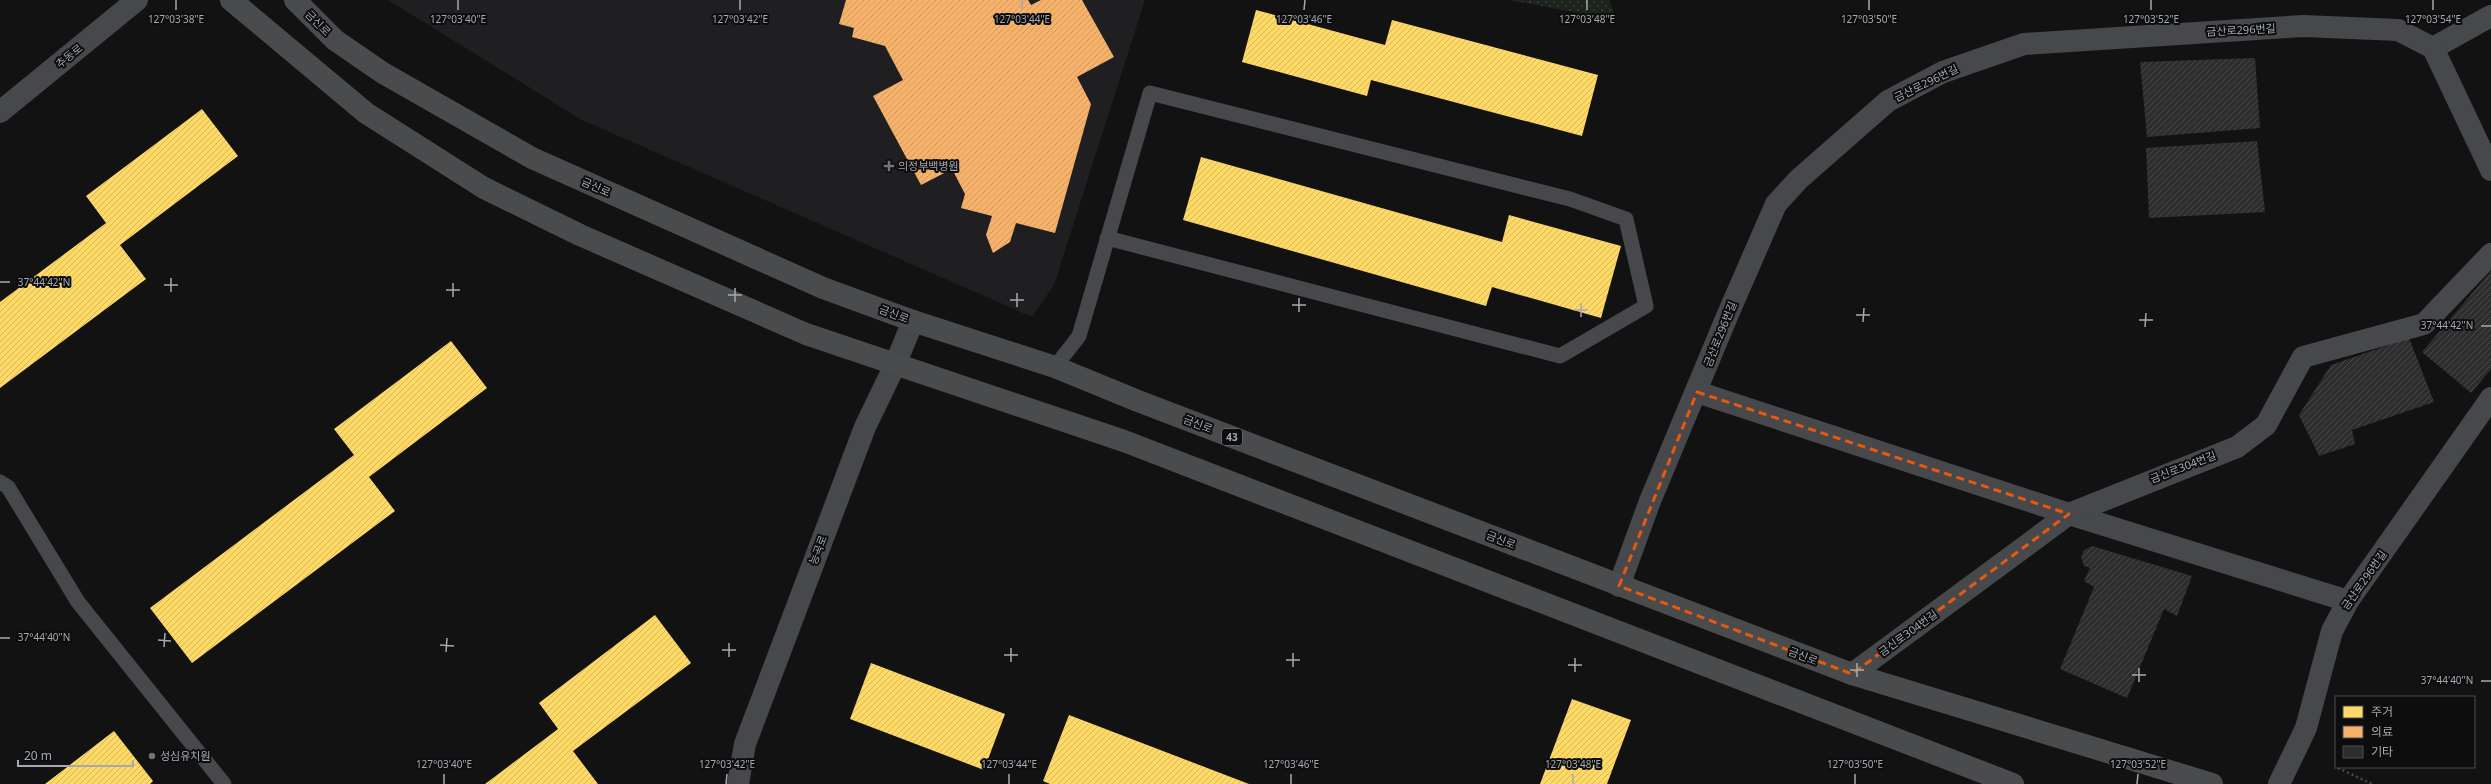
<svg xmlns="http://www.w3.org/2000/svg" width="2491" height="784" font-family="'Noto Sans','Noto Sans KR',sans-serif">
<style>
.built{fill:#1f1f21}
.park{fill:url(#park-dots)}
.homes{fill:url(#homes-hatch)}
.health{fill:url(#health-hatch)}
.building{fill:url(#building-hatch)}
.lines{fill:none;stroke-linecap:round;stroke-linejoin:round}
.path{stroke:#484a4d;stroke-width:2.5;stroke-dasharray:2 3;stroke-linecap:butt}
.lane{stroke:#47484b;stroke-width:15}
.street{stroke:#47484b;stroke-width:22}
.primary{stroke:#494b4d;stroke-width:22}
.marked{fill:none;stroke:#e8590c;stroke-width:3;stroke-dasharray:8 5;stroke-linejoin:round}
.ticks{fill:none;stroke:#a3aab3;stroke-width:1.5}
.poi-dot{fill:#70757b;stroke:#0d0d0e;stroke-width:1.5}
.labels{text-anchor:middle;stroke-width:4;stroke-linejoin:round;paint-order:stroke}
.shield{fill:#0d0d0e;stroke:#767b82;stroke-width:1}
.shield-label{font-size:10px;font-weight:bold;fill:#a3aab3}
.street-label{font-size:11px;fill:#a3aab3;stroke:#0d0d0e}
.poi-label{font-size:11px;fill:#a3aab3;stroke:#0d0d0e;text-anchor:start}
.ticks-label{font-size:10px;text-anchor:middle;fill:#a3aab3;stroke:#0d0d0e;stroke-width:4;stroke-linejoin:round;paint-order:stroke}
</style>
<defs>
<pattern id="park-dots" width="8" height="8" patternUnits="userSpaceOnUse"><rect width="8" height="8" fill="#1c231d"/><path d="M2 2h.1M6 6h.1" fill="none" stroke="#3a403b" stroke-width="1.8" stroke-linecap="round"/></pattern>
<pattern id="homes-hatch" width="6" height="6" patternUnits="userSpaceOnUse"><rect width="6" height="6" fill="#ffd966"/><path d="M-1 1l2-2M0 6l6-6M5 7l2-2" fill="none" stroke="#d6b85c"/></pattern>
<pattern id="health-hatch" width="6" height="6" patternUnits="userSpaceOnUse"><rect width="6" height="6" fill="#f6b26b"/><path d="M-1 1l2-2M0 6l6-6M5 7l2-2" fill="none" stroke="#cf9960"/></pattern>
<pattern id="building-hatch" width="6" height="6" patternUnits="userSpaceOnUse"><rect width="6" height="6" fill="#2d2d2e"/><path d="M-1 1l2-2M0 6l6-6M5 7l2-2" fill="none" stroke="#48494a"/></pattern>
</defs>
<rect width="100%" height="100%" fill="#121213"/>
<polygon class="built" points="388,0 1145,0 1054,285 1032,317 582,120"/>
<polygon class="park" points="1509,0 1609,0 1617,20"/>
<g class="homes">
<polygon points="1256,10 1385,45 1392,20 1598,75 1582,136 1371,80 1367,96 1242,62"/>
<polygon points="202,109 238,156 120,245 146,279 0,388 0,302 106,223 86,196"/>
<polygon points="1201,157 1502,242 1509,215 1621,246 1601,318 1492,287 1486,306 1183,220"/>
<polygon points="451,341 487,388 369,477 395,511 192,663 150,608 354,455 334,429"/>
<polygon points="655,615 691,663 573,751 598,784 485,784 558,729 539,703"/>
<polygon points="871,663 1005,714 984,770 850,719"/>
<polygon points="1572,699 1631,720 1607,784 1540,784"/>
<polygon points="1069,715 1249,784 1050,784 1043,781"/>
<polygon points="114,731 153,781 150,784 45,784"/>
</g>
<polygon class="health" points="846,0 1028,0 1031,5 1041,0 1082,0 1114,57 1077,77 1091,104 1055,233 1016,223 1010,242 993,253 986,235 992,216 961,208 965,194 952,169 921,185 873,96 903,80 885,46 852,37 854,28 839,24"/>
<g class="building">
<polygon points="2255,58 2260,128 2147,137 2140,62"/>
<polygon points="2257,141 2265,212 2149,218 2146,148"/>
<polygon points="2491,271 2491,369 2471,393 2422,352"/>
<polygon points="2409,338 2434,402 2352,430 2355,444 2319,456 2299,415 2331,365"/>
<polygon points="2092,546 2192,576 2177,616 2164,609 2127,698 2060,669 2094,587 2084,581 2090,568 2084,566 2081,557 2084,550"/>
</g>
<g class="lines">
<polyline class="path" points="2338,768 2372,784"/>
<g class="lane">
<polyline points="1055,367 1079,336 1150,93 1570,199 1626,219 1646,306 1560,356 1107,238"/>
<polyline points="0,482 8,487 78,602 224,784"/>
</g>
<g class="street">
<polyline points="2433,48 2491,16"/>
<polyline points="0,112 137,0"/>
<polyline points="1697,392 2069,514 2348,601"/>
<polyline points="1619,586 1650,501 1728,314 1776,204 1799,179 1888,101 1943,72 2024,44 2303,26 2398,30 2433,48 2491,170"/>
<polyline points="1852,674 2069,514 2237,447 2266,425 2303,357 2424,324 2491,254"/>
<polyline points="738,784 745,744 865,427 895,365 913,321"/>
<polyline points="2279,784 2306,728 2332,631 2348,601 2491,398"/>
</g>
<g class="primary">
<polyline points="231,0 366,113 484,188 580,235 806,334 1124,441 2013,784"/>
<polyline points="295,0 335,40 383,73 532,158 823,288 913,321 1055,367 1138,401 1852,674 2212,784"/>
</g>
</g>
<path class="marked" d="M1697 392 2069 514 1852 674 1619 586Z"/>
<path class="ticks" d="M176 10V0M458 10V0M740 10V0M1022 10V0M1304 10 1305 0M1587 10V0M1869 10V0M2151 10V0M2433 10V0M0 282H10M164 285H178M446 290H460M171 292V278M728 295H742M453 297V283M1010 300H1024M735 302V288M1292 305H1306M1017 307V293M1574 310H1588M1299 312V298M1856 315H1870M1581 317V303M2139 320H2153M1863 322 1864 308M2481 326H2491M2145 327 2146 313M0 638H10M158 640 171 641M440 645 454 646M164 647 165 633M722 650H736M446 652 447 638M1004 655H1018M729 657V643M1286 660H1300M1011 662V648M1568 665H1582M1293 667V653M1850 670H1864M1575 672V658M2132 675H2146M1857 677V663M2481 681H2491M2139 682V668M444 784V774M726 784 727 774M1009 784V774M1291 784V774M1573 784V774M1855 784V774M2137 784 2138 774"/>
<g class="poi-dot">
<path d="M887 160h4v4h4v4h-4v4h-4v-4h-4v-4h4z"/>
<circle cx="152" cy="756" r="4"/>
</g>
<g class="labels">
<rect class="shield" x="1222" y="429" width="20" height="16" rx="3"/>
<g class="shield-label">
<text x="1232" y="441">43</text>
</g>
<g class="street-label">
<text transform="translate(318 23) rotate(45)" y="4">금신로</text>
<text transform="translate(2241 30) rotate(-3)" y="4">금산로296번길</text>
<text transform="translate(69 56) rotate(-39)" y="4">추동로</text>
<text transform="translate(1926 83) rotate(-26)" y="4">금산로296번길</text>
<text transform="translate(596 187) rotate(24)" y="4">금신로</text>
<text transform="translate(894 314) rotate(20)" y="4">금신로</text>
<text transform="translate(1720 334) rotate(-68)" y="4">금산로296번길</text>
<text transform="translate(1198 424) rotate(21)" y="4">금신로</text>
<text transform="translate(2183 467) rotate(-21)" y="4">금신로304번길</text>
<text transform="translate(1501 540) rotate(21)" y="4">금신로</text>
<text transform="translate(818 550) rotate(-69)" y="4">능곡로</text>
<text transform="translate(2364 580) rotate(-55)" y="4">금산로296번길</text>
<text transform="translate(1908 633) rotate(-36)" y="4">금신로304번길</text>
<text transform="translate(1803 656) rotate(21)" y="4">금신로</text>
</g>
<g class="poi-label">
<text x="898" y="170">의정부백병원</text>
<text x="160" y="760">성심유치원</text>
</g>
</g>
<g class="ticks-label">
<text x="176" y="23">127°03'38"E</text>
<text x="458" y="23">127°03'40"E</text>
<text x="740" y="23">127°03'42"E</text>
<text x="1022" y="23">127°03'44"E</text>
<text x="1304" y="23">127°03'46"E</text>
<text x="1587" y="23">127°03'48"E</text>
<text x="1869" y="23">127°03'50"E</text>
<text x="2151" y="23">127°03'52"E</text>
<text x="2433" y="23">127°03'54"E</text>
<text x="44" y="286">37°44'42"N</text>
<text x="2447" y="329">37°44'42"N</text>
<text x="44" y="641">37°44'40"N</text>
<text x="2447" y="684">37°44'40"N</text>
<text x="444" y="768">127°03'40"E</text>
<text x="727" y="768">127°03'42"E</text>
<text x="1009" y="768">127°03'44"E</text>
<text x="1291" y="768">127°03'46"E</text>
<text x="1573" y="768">127°03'48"E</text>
<text x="1855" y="768">127°03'50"E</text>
<text x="2138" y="768">127°03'52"E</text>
</g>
<rect x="2335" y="696" width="140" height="72" fill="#0d0d0e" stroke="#494c50"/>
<rect x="2343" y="706" width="20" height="12" fill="#ffd966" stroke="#494c50"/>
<text x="2371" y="716" font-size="12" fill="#a3aab3">주거</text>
<rect x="2343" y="726" width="20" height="12" fill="#f6b26b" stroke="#494c50"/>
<text x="2371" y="736" font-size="12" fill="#a3aab3">의료</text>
<rect x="2343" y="746" width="20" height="12" fill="#2d2d2e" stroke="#494c50"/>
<text x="2371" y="756" font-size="12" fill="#a3aab3">기타</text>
<path d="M18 760v6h115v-6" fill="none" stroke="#a3aab3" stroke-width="2"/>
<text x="24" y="760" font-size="12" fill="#a3aab3" stroke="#0d0d0e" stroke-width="3" paint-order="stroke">20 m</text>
</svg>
